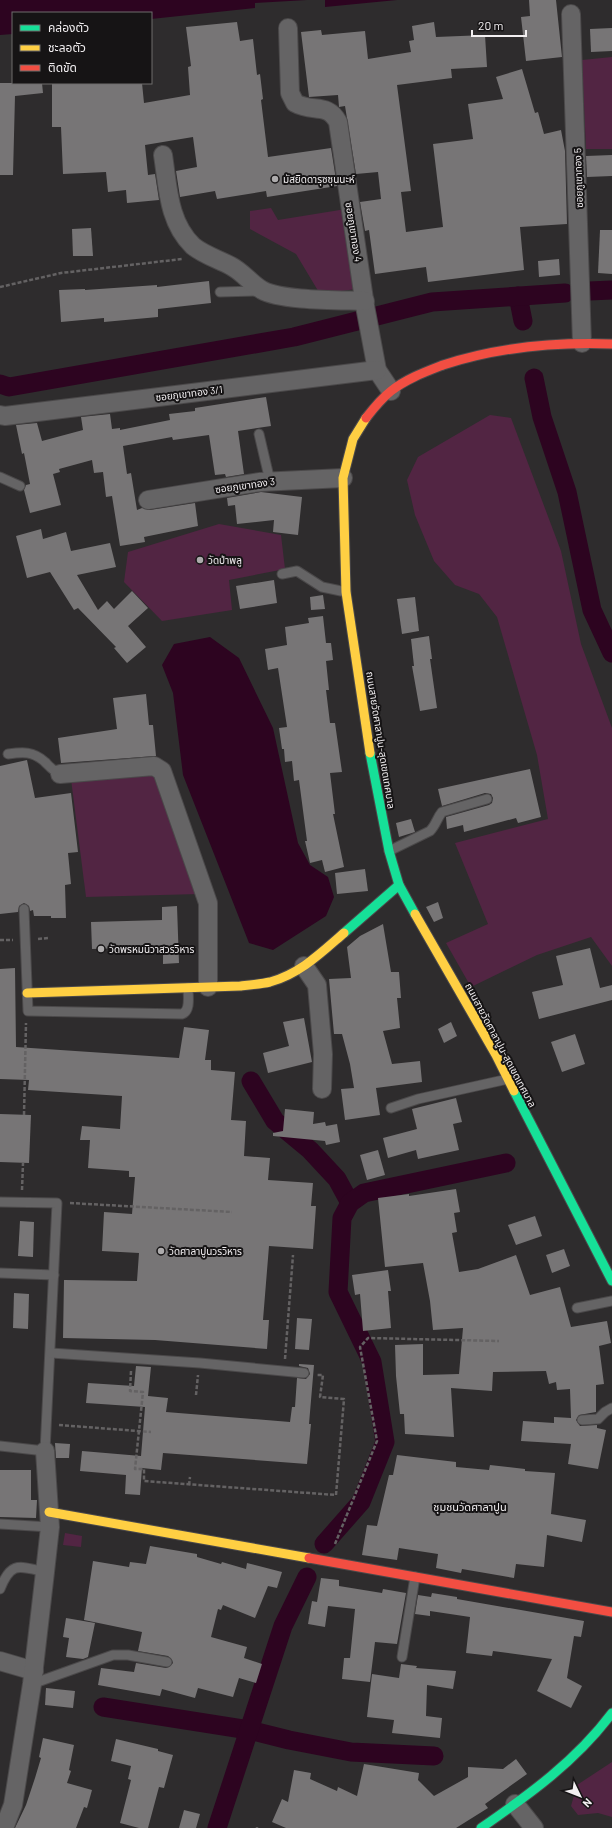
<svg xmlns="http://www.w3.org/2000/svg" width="612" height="1828" font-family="Barlow,'Noto Sans Thai',sans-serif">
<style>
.green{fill:#522543}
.water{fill:#2d0420}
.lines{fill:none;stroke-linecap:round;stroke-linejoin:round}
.canal{stroke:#2d0420;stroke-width:19}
.building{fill:#777576}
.lane-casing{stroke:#4b494a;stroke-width:11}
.street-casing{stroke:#4b494a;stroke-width:20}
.fast-casing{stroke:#4b494a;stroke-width:11}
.slow-casing{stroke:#4b494a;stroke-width:11}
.jam-casing{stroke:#4b494a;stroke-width:11}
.path{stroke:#646263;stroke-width:2.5;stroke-dasharray:4 2;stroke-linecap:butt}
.lane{stroke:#656465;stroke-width:9}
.street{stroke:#656465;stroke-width:18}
.fast{stroke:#16e098;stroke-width:9}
.slow{stroke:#ffcf43;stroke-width:9}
.jam{stroke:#f24e42;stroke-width:9}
.poi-dot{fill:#adabac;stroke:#161415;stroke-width:1.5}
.labels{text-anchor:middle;stroke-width:4;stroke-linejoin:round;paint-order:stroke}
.street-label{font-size:10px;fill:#f2eff1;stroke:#161415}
.poi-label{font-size:10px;fill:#f2eff1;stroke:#161415;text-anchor:start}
.neighbourhood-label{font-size:11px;fill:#f2eff1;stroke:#161415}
</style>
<rect width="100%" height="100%" fill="#2e2c2d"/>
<g class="green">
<polygon points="612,57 612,149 586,149 582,60"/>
<polygon points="271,208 278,220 346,209 356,289 320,294 296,254 250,229 250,211"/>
<polygon points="490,415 511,418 561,551 581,644 612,728 612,966 591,937 537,955 471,987 446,943 488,924 455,843 548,819 537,755 497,617 479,594 455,585 434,561 415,515 407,480 418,457"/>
<polygon points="219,524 281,535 285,569 229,580 232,610 162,621 124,582 128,552"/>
<polygon points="150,771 157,777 199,894 86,897 71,779"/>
<polygon points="65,1533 82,1536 81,1547 63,1545"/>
<polygon points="612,1762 612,1817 598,1813 578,1815 571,1806 577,1785"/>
</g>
<g class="water">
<polygon points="0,0 307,0 255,3 255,8 151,19 151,13 13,13 13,34 0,35"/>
<polygon points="325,0 397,0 325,7"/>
<polygon points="210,637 239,658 273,728 298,843 310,865 328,877 334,897 326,916 273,950 249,943 183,775 173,693 162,665 174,644"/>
</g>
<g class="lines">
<g class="canal">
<polyline points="589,291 612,290"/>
<polyline points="518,296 523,321"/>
<polyline points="534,378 542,417 567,492 592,610 612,653"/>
<polyline points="0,384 9,387 294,337 432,302 565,293"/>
<polyline points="251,1081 275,1121 310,1150 337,1179 350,1203"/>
<polyline points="324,1544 361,1502 385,1442 372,1362 338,1292 342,1218 350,1203 364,1193 506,1163"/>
<polyline points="103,1707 249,1730 289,1740 351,1752 434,1756"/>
<polyline points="217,1828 283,1626 307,1577"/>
</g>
</g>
<g class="building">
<polygon points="529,0 556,0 562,57 526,61 521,17 530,16"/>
<polygon points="237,22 240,41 253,39 257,75 260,74 263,99 261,100 268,157 331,148 337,186 267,197 266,191 217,199 215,191 180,197 176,171 197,167 193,137 145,145 148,175 155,174 159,200 127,203 126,190 108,192 106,172 63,174 61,127 52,127 52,83 142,83 144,103 190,95 188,67 191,66 186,27"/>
<polygon points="434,22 436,37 485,35 487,67 451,69 452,78 397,85 411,191 401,192 406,232 443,227 433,144 473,139 468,104 503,99 496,77 522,69 535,113 538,112 544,134 561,130 565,151 567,224 520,227 524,270 428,282 426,267 375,274 369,230 365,231 360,202 381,199 378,172 356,174 345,106 339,107 338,95 309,97 301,32 321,30 322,35 365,31 368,59 411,52 409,41 414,40 412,26"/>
<polygon points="612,28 612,51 591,52 590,29"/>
<polygon points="0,83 42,83 43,93 15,96 13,175 0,175"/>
<polygon points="612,155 612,176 587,177 586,156"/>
<polygon points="91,228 93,256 73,256 72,229"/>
<polygon points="600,230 612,230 612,274 598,273"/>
<polygon points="559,259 560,275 539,277 538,261"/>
<polygon points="209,281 211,303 158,309 158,317 104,322 104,318 61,322 59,290 85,289 85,290 157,285 157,287"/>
<polygon points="266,397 271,426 238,431 244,474 226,477 225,474 215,475 209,435 173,440 172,437 123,446 127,474 131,473 137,510 142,508 150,510 195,503 198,526 144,537 145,542 120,546 112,496 106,497 103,472 94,473 92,460 59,469 60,472 53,474 61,505 30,513 24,490 26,485 30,484 24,453 22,454 16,425 37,423 42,441 83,430 81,417 110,414 112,429 120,428 120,430 170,420 169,414 195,411 195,408"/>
<polygon points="261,492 302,497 298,535 273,532 274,520 237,524 235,505 228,506 227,498"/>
<polygon points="41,529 43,539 66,532 71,551 110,543 116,567 77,575 98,610 107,601 114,609 132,591 148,608 128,626 146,647 127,663 114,648 116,647 78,608 74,610 50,572 27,578 16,536"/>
<polygon points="274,580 277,603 240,609 236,586"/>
<polygon points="323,595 325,609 311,610 310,597"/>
<polygon points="415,597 419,631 402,634 397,599"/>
<polygon points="323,616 326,643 331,643 333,660 326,661 329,690 326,690 330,723 335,723 342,772 330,773 335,814 333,814 344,867 325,872 322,860 310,863 305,841 307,841 299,780 294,781 292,761 285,762 284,749 282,749 279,728 287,727 278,668 268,670 265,649 287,645 285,627 309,623 308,618"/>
<polygon points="429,636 432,659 430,659 437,708 420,711 412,666 414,666 411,639"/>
<polygon points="146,694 149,725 153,725 156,756 61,763 58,738 117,729 113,698"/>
<polygon points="27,760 35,798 71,793 78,852 68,853 71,884 65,885 66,918 51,918 51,916 34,916 33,910 30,911 29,906 24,903 19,906 18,912 0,914 0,766"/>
<polygon points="530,769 541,817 518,823 516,818 464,832 463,825 447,829 446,817 489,805 492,803 493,798 491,794 485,793 442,806 438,789"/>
<polygon points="411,819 415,832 399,837 396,823"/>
<polygon points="365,869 368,891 337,894 335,873"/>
<polygon points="438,902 443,918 434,922 426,907"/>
<polygon points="177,906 179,963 163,964 163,947 92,949 91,922 162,920 162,907"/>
<polygon points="383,924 391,972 399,972 401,998 397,998 400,1028 383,1031 392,1064 420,1061 422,1082 376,1088 380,1115 345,1120 341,1089 354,1088 350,1064 342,1034 334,1034 329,979 351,978 347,947 360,936"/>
<polygon points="590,948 600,988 612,985 612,1000 539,1019 532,992 563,985 556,956"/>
<polygon points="15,968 16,1047 179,1058 184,1027 209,1030 205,1060 211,1060 211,1070 235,1072 231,1120 246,1121 244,1156 270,1158 268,1180 313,1183 311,1206 316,1206 313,1249 269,1246 263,1320 269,1320 267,1349 155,1340 63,1338 64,1280 137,1281 139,1253 102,1251 104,1212 132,1214 135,1177 129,1177 129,1171 88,1168 90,1140 80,1140 82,1126 120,1129 122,1096 28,1090 29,1080 0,1079 0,969"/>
<polygon points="304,1018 312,1062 268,1073 263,1053 289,1046 283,1022"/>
<polygon points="451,1022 457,1036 444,1043 438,1029"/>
<polygon points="575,1034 585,1064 562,1072 551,1042"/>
<polygon points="456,1098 462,1122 453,1124 459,1150 418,1159 416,1150 388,1158 383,1138 417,1129 412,1109"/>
<polygon points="285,1109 314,1112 313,1124 325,1122 326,1126 337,1124 340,1142 326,1145 325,1141 273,1136 273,1133 283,1131"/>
<polygon points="0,1114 31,1115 29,1163 0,1162"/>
<polygon points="378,1150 385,1175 367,1180 360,1155"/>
<polygon points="456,1189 460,1212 454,1213 457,1232 452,1233 459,1272 478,1269 516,1255 530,1295 560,1287 571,1327 607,1321 611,1343 599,1346 604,1384 596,1385 596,1412 579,1415 576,1420 580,1426 597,1425 597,1428 606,1430 598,1469 568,1464 571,1444 521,1441 523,1421 554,1423 554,1417 571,1418 570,1389 557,1390 556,1382 549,1384 546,1371 493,1372 492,1391 451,1388 454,1437 405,1434 404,1414 400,1414 396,1376 395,1345 423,1344 423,1375 459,1374 463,1328 433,1330 430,1301 423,1263 385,1267 378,1198 409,1194 409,1196"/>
<polygon points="535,1216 542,1236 516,1245 508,1225"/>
<polygon points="20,1221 34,1222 33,1257 18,1256"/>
<polygon points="564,1249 570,1266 552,1273 546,1255"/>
<polygon points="388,1270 391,1291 388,1291 391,1328 363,1331 360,1294 355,1295 352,1275"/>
<polygon points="14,1293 29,1294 28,1329 13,1328"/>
<polygon points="297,1318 312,1319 309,1350 295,1349"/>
<polygon points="299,1364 314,1365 309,1424 311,1424 307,1464 163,1453 161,1470 142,1468 140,1495 125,1494 126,1475 80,1471 82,1451 141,1456 142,1444 145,1407 86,1403 88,1383 134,1386 136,1366 151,1367 148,1396 168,1398 166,1412 290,1422 292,1407 295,1407 297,1378 306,1379 310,1374 308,1368 299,1366"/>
<polygon points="55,1443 70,1444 69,1458 56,1458"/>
<polygon points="397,1455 456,1462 456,1467 489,1470 490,1465 525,1469 525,1471 555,1473 551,1514 586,1520 582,1542 547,1535 544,1567 516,1564 514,1578 462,1569 461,1573 436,1568 438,1554 399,1548 397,1560 362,1555 367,1525 377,1526 389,1475 393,1475"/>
<polygon points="0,1470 31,1470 31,1500 37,1500 36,1518 0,1517"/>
<polygon points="150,1546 197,1554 197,1557 221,1564 222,1562 246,1569 247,1563 282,1572 277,1588 268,1586 255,1618 223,1605 221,1610 218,1609 211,1637 247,1647 244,1658 262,1664 256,1683 239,1678 233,1697 198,1688 195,1698 162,1689 160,1696 98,1685 101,1668 134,1672 136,1663 166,1668 169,1667 173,1663 172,1660 168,1656 138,1651 142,1632 84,1620 93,1561 129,1567 130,1562 146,1564"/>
<polygon points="321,1578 339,1580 339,1586 382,1593 383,1589 406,1593 397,1644 375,1642 370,1682 342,1679 344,1658 350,1658 355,1609 328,1606 325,1627 308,1624 312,1601 317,1602"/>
<polygon points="432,1593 457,1597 457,1599 584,1621 581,1637 574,1636 567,1678 582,1686 571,1708 537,1691 552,1659 493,1651 492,1656 466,1653 470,1617 430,1611 430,1616 415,1614 418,1595 431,1597"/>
<polygon points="66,1618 95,1623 88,1657 83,1659 66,1657 69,1638 63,1637"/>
<polygon points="401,1664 417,1666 416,1668 456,1671 453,1689 427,1685 426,1716 442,1718 440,1738 392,1733 394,1720 367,1717 372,1674 399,1678"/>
<polygon points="46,1688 75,1691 73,1708 45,1705"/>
<polygon points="43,1738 74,1745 69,1770 71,1771 67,1783 92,1790 87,1808 84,1807 76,1828 15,1828 26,1805 35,1778 41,1758 39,1757"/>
<polygon points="116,1739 158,1749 158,1751 173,1755 164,1788 159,1787 148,1828 139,1828 120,1823 131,1780 128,1779 131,1766 111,1761"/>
<polygon points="516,1759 527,1774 485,1804 488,1808 456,1828 286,1828 272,1822 282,1799 288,1802 294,1770 311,1773 310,1779 337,1791 338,1787 357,1796 364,1764 419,1773 418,1780 434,1796 468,1777 468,1767 503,1769"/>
<polygon points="184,1810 200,1814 196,1828 179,1828"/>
</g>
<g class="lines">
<g class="lane-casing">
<g id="lane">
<polyline points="220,292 259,291"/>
<polyline points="259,434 270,481"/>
<polyline points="0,477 20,486"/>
<polyline points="282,574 297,571 322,587 346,592"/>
<path d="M8 754C23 752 33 751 45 762 50 767 53 771 60 774"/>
<path d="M389 851 430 831C436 825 437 818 442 812L487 799"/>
<path d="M24 909 28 1011 182 1014C191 1011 188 996 188 988"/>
<polyline points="391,1108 418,1099 508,1079"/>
<polyline points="0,1202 57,1203 45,1451 0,1446"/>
<polyline points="0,1273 54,1275"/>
<polyline points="577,1308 612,1301"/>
<polyline points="51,1353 200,1363 304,1373"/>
<polyline points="582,1420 598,1419 605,1412 612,1408"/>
<polyline points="0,1524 50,1527"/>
<path d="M0 1589C11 1561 19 1566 45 1572"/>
<polyline points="402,1657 415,1577"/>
<polyline points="32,1684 113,1655 128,1655 167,1662"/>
</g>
</g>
<g class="street-casing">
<g id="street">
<polyline points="571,14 582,343"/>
<path d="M288 28 290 93 295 103C313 113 327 102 338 122L365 306 377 370 391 391"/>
<path d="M163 155C168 187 168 222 193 246 204 255 218 259 231 266 243 272 251 284 262 290 281 301 341 300 365 301"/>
<polyline points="0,415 5,416 377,370"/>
<polyline points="148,500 260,482 343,478"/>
<polyline points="60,774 154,766 162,771 208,903 208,987"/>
<polyline points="304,966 317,985 323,1054 322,1089"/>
<polyline points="0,1661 34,1671"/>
<polyline points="515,1804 534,1828"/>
<polyline points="4,1828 13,1805 32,1684 45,1572 50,1527 45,1451"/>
</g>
</g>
<g class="fast-casing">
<g id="fast">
<polyline points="370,753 389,851 399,885 415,914"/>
<polyline points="344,933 399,885"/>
<polyline points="514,1091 612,1281"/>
<path d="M481 1828C530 1794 576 1761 612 1713"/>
</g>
</g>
<g class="slow-casing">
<g id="slow">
<polyline points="366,418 353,439 343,478 346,592 370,753"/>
<polyline points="415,914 496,1055 514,1091"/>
<path d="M27 993 240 986C250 985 261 984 270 982 300 974 322 952 344 933"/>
<polyline points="49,1512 309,1558"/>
</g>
</g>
<g class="jam-casing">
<g id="jam">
<path d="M366 418C373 409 382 398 391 391 406 379 425 372 443 365 498 347 555 342 612 344"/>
<polyline points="309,1558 612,1612"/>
</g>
</g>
<g class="path">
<polyline points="0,287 61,273 182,259"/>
<polyline points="38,939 48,938"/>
<polyline points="0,940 13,940"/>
<polyline points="24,1115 26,1023"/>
<polyline points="22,1190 23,1163"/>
<polyline points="70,1203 232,1212"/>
<polyline points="285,1359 293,1255"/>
<polyline points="131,1371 130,1391 143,1392 135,1469 144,1469 144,1481 336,1495 344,1399 320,1397 323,1375 316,1375"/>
<polyline points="196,1395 198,1375"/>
<polyline points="59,1425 151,1432"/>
<polyline points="189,1485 190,1477"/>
<polyline points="335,1544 377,1441 360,1347 368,1338 499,1341"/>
<polyline points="257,1828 257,1827"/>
</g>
<use href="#lane" class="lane"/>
<use href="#street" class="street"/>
<use href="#fast" class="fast"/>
<use href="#slow" class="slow"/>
<use href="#jam" class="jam"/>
</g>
<g class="poi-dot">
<circle cx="275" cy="179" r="4"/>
<circle cx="200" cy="560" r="4"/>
<circle cx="101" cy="949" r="4"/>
<circle cx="161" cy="1251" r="4"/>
</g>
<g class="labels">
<g class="street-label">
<text transform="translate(578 178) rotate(-92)" y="4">ซอยภูเขาทอง 5</text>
<text transform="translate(354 232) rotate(81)" y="4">ซอยภูเขาทอง 4</text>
<text transform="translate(189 393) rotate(-7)" y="4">ซอยภูเขาทอง 3/1</text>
<text transform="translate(245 485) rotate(-8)" y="4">ซอยภูเขาทอง 3</text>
<text transform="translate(381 740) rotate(81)" y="4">ถนนสายวัดศาลาปูน-สุดเขตเทศบาล</text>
<text transform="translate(501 1045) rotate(62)" y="4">ถนนสายวัดศาลาปูน-สุดเขตเทศบาล</text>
</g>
<g class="poi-label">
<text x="283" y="183">มัสยิดดารุซซุนนะห์</text>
<text x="208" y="564">วัดป่าพลู</text>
<text x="109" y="953">วัดพรหมนิวาสวรวิหาร</text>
<text x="169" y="1255">วัดศาลาปูนวรวิหาร</text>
</g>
<g class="neighbourhood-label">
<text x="470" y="1511">ชุมชนวัดศาลาปูน</text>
</g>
</g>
<rect x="12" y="12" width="140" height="72" fill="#161415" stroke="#6e6c6d"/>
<rect x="20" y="25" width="20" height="6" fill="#16e098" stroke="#6e6c6d"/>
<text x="48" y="32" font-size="12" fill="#f2eff1">คล่องตัว</text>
<rect x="20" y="45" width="20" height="6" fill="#ffcf43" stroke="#6e6c6d"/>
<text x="48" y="52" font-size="12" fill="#f2eff1">ชะลอตัว</text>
<rect x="20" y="65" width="20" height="6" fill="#f24e42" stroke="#6e6c6d"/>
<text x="48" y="72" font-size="12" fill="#f2eff1">ติดขัด</text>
<g transform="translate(580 1796) rotate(133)" stroke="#161415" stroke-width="3" paint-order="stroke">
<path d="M0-3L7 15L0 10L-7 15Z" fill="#f2eff1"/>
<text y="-6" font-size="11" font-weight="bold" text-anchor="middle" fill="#f2eff1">N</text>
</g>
<path d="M472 30v6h54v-6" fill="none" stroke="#f2eff1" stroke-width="2"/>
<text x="478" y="30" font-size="12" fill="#f2eff1" stroke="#161415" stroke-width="3" paint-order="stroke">20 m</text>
</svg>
